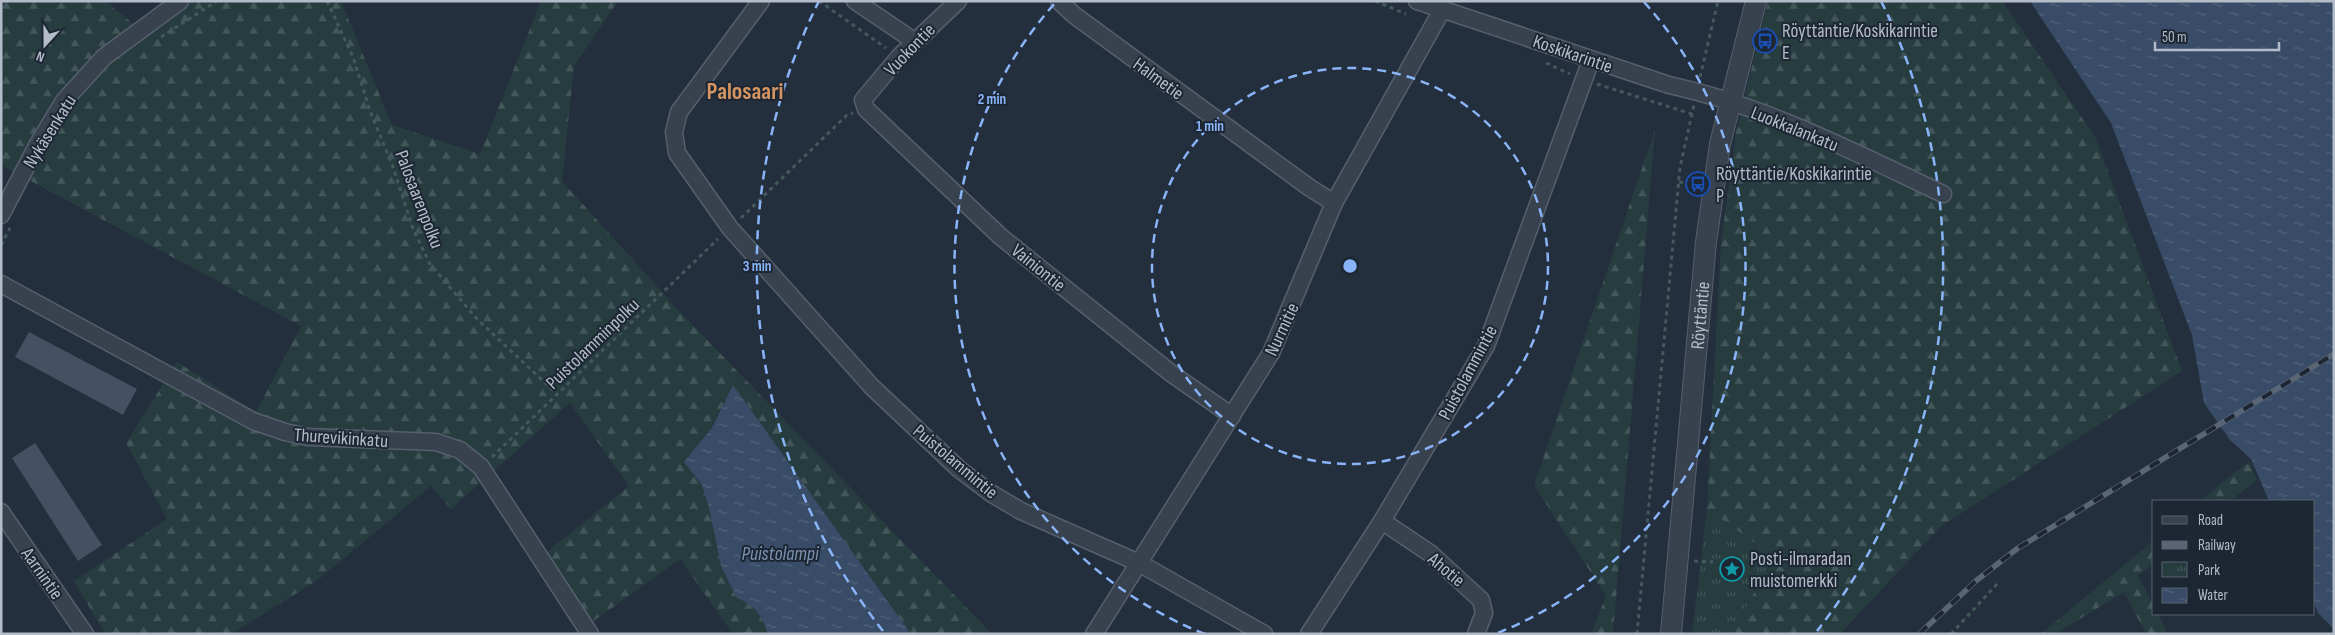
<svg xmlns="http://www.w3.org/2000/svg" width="2335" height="635" font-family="'Sofia Sans Condensed',sans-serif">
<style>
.forest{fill:url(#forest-firs)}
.park{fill:url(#park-tufts)}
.water{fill:url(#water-ripples)}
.building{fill:#455162}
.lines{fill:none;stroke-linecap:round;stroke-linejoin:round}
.minor-casing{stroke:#565f6c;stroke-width:19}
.tertiary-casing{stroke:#565f6c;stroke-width:22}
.path{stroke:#44595c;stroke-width:3;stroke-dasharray:4 4;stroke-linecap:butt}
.minor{stroke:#38414e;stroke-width:16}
.tertiary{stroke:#38414e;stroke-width:20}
.rail-casing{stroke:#5a6575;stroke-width:5.5}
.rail{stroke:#1d2633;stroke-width:4;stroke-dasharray:11;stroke-linecap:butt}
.ring{fill:none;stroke:#8ab4f8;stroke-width:2.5;stroke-dasharray:9 6}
.labels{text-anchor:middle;stroke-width:4;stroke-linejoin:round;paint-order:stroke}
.poi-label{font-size:19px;fill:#b4bcc9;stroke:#1d2633;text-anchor:start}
.street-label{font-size:19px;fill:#b4bcc9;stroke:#1d2633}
.water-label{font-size:20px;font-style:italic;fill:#7c92b1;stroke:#1d2633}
.district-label{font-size:24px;font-weight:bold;fill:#d59563;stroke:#1d2633}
.centre{fill:#8ab4f8;stroke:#1d2633;stroke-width:2.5}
.ring-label{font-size:15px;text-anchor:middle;font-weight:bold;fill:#8ab4f8;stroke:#1d2633;stroke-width:4;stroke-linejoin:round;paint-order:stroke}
</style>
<defs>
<pattern id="forest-firs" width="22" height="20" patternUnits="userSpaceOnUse" patternTransform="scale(1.25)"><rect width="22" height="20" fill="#263c3f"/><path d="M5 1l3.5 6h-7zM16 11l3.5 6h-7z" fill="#435659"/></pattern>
<pattern id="park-tufts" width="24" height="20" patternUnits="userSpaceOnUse" patternTransform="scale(1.25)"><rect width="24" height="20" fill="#263c3f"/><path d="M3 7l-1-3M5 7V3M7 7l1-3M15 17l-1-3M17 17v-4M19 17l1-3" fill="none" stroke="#435659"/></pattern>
<pattern id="water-ripples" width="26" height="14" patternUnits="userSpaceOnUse" patternTransform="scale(1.25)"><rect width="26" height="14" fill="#394c67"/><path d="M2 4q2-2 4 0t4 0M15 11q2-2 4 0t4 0" fill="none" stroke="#53647b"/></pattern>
</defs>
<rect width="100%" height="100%" fill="#242f3e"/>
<g class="forest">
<path d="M1 1H105L141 30 187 1H341L392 125 480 154 541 1H618L574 66 562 181 682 314 992 634H911L733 385 712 428 684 462 702 485 709 508 721 566 737 598C755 605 762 616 768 634H733L680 559 584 628 538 559 629 486 570 403 451 509 431 486 319 579 231 634H105L74 581 167 519 126 443 177 362 256 412 301 326 1 165Z"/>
<polygon points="1768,1 2002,1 2095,137 2182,371 1940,527 1840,634 1730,634 1774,558 1707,509 1721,243 1736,132"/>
<polygon points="1655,130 1613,634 1591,634 1606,596 1534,485"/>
<polygon points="2249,461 2257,480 2230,501 2200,501"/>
<polygon points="2154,540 2154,563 2138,576 2154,606 2154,614 2158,614 2168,634 2146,634 2124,592 2055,634 2041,634"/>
</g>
<polygon class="park" points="1707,509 1775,557 1730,634 1692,634"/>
<g class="water">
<polygon points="2030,1 2334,1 2334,629 2318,613 2314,603 2314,501 2269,501 2251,459 2230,440 2204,403 2192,335 2111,123"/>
<path d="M733 385 911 634H768C762 616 755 605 737 598L721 566 709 508 702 485 684 462 712 428Z"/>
</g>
<g class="building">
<polygon points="29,332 137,389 123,415 15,357"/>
<polygon points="35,443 102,545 78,561 12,458"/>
</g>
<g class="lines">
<g class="minor-casing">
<g id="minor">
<polyline points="761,1 679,112 674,132 677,153 730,228 872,387 959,469 989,492 1021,511 1139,563 1264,634"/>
<polyline points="855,1 914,41"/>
<polyline points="958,1 899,57 863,100 866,109 1001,237 1172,374 1232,416"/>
<polyline points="1059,1 1074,15 1310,188 1334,203"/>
<path d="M1417 1 1669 85C1766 106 1854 152 1943 194"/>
<polyline points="1,215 38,144 64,101 104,57 180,1"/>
<polyline points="1,284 253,421 285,432 308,437 436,442 460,450 481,467 590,634"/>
<polyline points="1,512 85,634"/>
<polyline points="1382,521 1431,554 1481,600 1484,613 1476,634"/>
<polyline points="1094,634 1271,353 1334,203 1442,10"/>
<polyline points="1309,634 1382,521 1486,346 1591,60"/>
</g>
</g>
<g class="tertiary-casing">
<g id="tertiary">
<path id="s1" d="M1671 634 1706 242 1720 144 1756 1"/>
</g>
</g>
<g class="path">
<polyline points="327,1 353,57 370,111 393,167 413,229 430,264 477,319 558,395"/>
<polyline points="819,1 886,48"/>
<polyline points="1375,1 1406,14"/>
<polyline points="161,37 217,1"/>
<polyline points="1546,63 1570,74"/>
<polyline points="1700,77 1718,1"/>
<polyline points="1597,84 1692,114"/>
<polyline points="1679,182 1698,184"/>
<polyline points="741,218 847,115 853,113"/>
<polyline points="1,245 10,228"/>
<polyline points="492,457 718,239"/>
<polyline points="1694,561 1713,562"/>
<polyline points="1637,634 1680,167 1694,105"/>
<polyline points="1951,634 1997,584"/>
</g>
<use href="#minor" class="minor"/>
<use href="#tertiary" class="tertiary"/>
<g class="rail-casing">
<polyline id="rail" points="1919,634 1977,580 2018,548 2334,354"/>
</g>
<use href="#rail" class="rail"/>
</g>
<g class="ring">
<circle cx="1350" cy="266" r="198"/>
<path d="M1205 634A395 395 0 0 1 1056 2M1644 2A395 395 0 0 1 1495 634"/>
<path d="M883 631A593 593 0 0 1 819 1M1881 1A593 593 0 0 1 1817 631"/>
</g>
<defs>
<g id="bus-ring" transform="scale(1.25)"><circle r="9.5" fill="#1d2633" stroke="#1a4fb4" stroke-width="1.5"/><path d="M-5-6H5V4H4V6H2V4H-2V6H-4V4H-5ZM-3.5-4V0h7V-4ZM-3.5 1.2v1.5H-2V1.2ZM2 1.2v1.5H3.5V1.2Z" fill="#1a4fb4"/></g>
<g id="sight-ring" transform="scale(1.25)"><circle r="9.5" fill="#1d2633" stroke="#0f9aa8" stroke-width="1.5"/><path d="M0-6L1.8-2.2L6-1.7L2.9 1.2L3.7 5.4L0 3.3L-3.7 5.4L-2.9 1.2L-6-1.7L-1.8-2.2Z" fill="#0f9aa8"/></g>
</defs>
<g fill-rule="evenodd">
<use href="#bus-ring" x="1765" y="41"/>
<use href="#bus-ring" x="1698" y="184"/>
<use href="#sight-ring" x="1732" y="569"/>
</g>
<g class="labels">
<g class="poi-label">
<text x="1782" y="37">Röyttäntie/Koskikarintie<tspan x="1782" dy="22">E</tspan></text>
<text x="1716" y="180">Röyttäntie/Koskikarintie<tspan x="1716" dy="22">P</tspan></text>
<text x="1750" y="565">Posti-ilmaradan<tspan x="1750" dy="22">muistomerkki</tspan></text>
</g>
<g class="street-label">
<text transform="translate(909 49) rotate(-46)" y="7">Vuokontie</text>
<text transform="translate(1573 53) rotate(19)" y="7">Koskikarintie</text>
<text transform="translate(1159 78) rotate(36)" y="7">Halmetie</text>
<text transform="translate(1795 128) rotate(22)" y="7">Luokkalankatu</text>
<text transform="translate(49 131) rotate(-58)" y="7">Nykäsenkatu</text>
<text transform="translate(420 199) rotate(69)" y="7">Palosaarenpolku</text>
<text transform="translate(1039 267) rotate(39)" y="7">Vainiontie</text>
<text dy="7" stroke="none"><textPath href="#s1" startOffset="320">Röyttäntie</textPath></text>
<text transform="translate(1281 329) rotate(-65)" y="7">Nurmitie</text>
<text transform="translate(592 343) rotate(-44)" y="7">Puistolamminpolku</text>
<text transform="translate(1467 372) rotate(-62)" y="7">Puistolammintie</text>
<text transform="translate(341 437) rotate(4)" y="7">Thurevikinkatu</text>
<text transform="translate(956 461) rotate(40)" y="7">Puistolammintie</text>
<text transform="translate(1447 569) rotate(40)" y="7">Ahotie</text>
<text transform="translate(43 573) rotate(55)" y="7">Aarnintie</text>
</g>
<g class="water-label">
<text x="780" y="560">Puistolampi</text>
</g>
<g class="district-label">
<text x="745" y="99">Palosaari</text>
</g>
</g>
<circle cx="1350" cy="266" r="8" class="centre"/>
<g class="ring-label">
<text x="992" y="104">2 min</text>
<text x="1210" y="131">1 min</text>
<text x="757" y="271">3 min</text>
</g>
<rect width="2335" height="635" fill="none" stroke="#b4bcc9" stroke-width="5"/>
<rect x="2152" y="500" width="162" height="115" fill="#1d2633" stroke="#59626f"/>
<rect x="2162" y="516" width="25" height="8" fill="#38414e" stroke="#59626f"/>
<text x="2198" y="525" font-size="15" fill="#b4bcc9">Road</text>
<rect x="2162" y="541" width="25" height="8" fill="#5a6575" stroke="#59626f"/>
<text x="2198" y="550" font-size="15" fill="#b4bcc9">Railway</text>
<rect x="2162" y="562" width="25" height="15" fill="url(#park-tufts)" stroke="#59626f"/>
<text x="2198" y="575" font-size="15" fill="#b4bcc9">Park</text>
<rect x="2162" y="588" width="25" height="15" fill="url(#water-ripples)" stroke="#59626f"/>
<text x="2198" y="600" font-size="15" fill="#b4bcc9">Water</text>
<g transform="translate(45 45) rotate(201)" stroke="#1d2633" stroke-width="4" paint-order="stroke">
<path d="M0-4L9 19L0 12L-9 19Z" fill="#b4bcc9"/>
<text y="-8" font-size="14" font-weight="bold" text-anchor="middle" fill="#b4bcc9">N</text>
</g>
<path d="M2155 42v8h124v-8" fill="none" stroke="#b4bcc9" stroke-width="2.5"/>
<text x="2162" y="42" font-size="15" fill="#b4bcc9" stroke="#1d2633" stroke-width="4" paint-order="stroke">50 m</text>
</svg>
